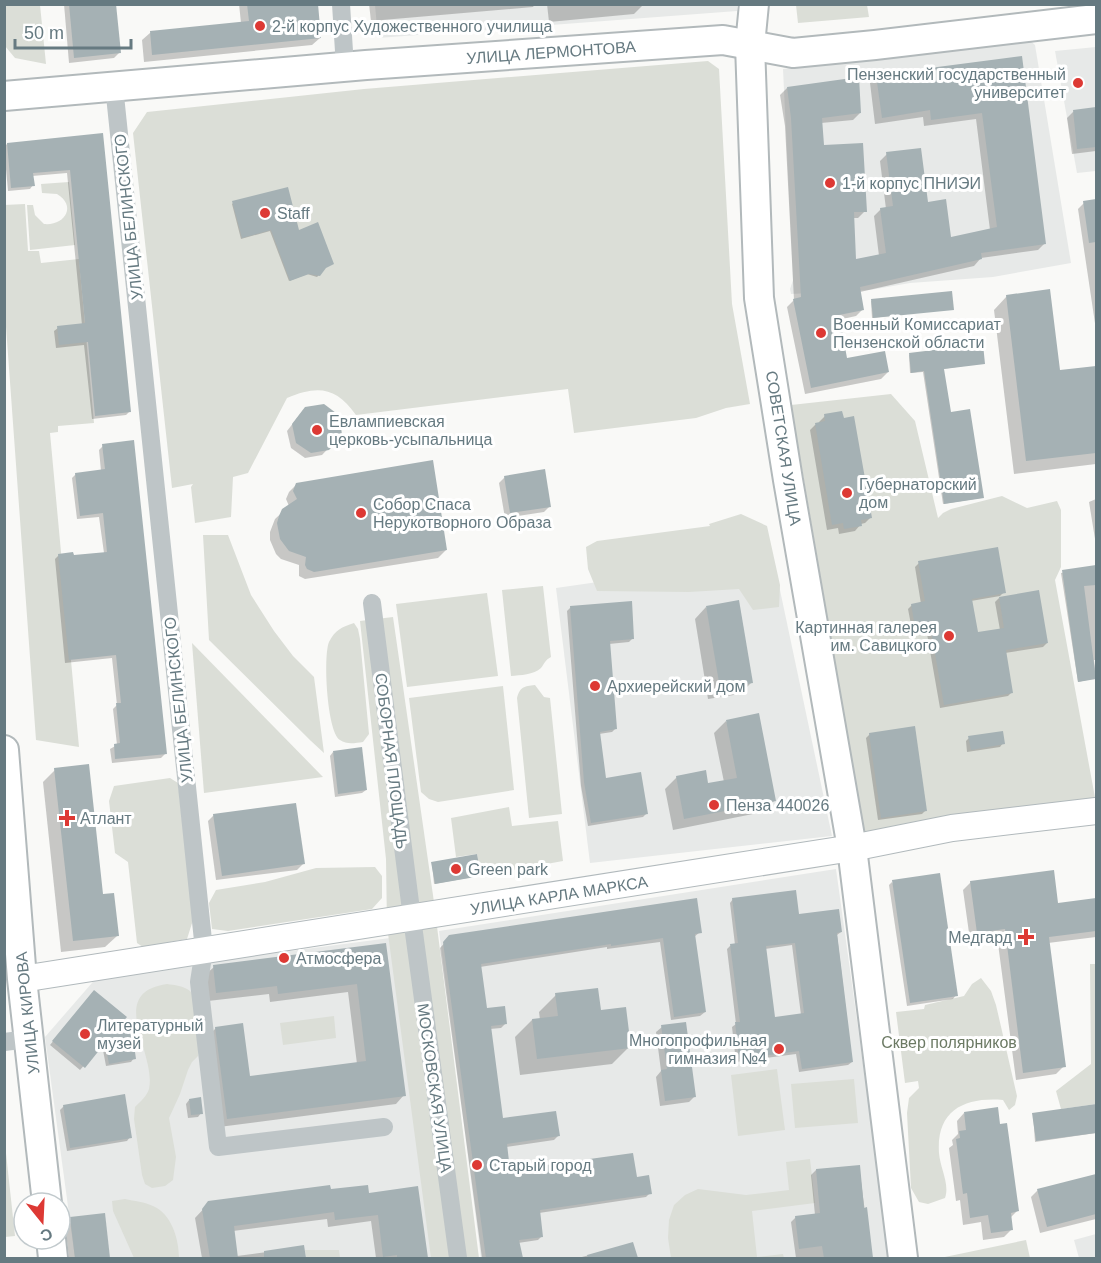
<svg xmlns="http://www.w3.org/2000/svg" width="1101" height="1263" font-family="Helvetica,sans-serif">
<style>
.built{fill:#e7e9e8}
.green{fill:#dbded7}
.shadow{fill:#0003;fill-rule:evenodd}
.building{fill:#a5b1b4;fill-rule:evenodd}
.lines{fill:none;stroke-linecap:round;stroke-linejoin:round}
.secondary-casing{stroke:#b1b9bc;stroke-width:28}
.primary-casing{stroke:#b2b9bb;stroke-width:32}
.street{stroke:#bec5c7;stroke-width:18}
.secondary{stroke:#fff;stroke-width:26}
.primary{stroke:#fff;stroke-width:28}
.poi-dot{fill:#dd3934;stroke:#fff;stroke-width:2}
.labels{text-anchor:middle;stroke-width:6;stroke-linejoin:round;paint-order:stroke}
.poi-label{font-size:16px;fill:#667a81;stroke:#fff;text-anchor:start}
.street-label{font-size:16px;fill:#667a81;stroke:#fff}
.park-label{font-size:16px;fill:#6c7a64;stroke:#fff}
</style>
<rect width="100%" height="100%" fill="#f9f9f7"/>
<g class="built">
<polygon points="737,5 737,11 378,38 375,5"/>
<polygon points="1026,37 1035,45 1071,263 993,277 910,283 870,290 791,294 790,289 793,280 783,69"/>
<polygon points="1096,47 1096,171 1077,173 1055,51"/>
<polygon points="773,557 832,836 590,863 556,588"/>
<polygon points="836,869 890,1258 481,1258 439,931"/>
<polygon points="390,938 433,1258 75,1258 45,1037 98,976"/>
<polygon points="1096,1234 1096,1258 1079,1258 1074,1240"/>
</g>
<g class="green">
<polygon points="4,5 40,5 46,64 15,58 5,46"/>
<polygon points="796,5 867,5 869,17 798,23"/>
<path d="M708 61 719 69 732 304 750 404 726 408 696 418 574 433 568 389 356 415C336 387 318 385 287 398L248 473 233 477 231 517 195 523 191 487 193 484 172 488 133 133 147 112 364 89Z"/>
<path d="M69 182 75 245 30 250 27 205H33L35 215 44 224C65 226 77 206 57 194L42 193 41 184Z"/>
<polygon points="25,204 28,251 39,251 41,263 79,259 94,423 58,426 58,432 50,433 79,747 36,740 5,313 4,205"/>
<polygon points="891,394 915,421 938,518 943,513 951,509 1002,496 1027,508 1057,501 1061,510 1061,567 1055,580 1096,803 865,837 791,405"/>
<polygon points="741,514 767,526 780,585 779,607 753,610 739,589 689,592 597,591 588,569 586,547 597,541 710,526 709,524"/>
<polygon points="203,535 228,535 251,595 274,631 293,656 314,677 324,753 311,741 209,640"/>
<path d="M543 586 551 657C545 660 545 663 541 668 534 675 520 675 511 676L502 590Z"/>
<polygon points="487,593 498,676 407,687 396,604"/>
<polygon points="393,617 433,895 479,1258 431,1258 387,926 386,859 360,621"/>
<path d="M354 623 358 629 360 639 369 734 363 742C355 743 347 745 340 740 327 732 323 656 329 642 335 630 342 627 354 623Z"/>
<polygon points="192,643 323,777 204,793"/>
<path d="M535 685 544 697 550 698 562 814 529 818 517 698C520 687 524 686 535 685Z"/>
<polygon points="503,686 514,790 438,802 429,799 421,792 409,698"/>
<polygon points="170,778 178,783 193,920 187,939 143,947 137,943 128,862 115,853 109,801 114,786"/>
<polygon points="509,807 512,826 558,821 563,861 481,876 477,854 456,857 451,818"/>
<polygon points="375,867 382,876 382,898 372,909 228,931 212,929 209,903 216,890 265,882 316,868"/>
<polygon points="1090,964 1096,964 1096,1104 1061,1109 1056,1091 1091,1064"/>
<path d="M981 978 991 991 996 1005 1017 1096 1015 1105 1009 1110 1003 1100C965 1097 936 1110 939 1153 940 1168 950 1184 945 1198L928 1204 919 1202 911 1188 907 1113 909 1098 919 1088 918 1081 905 1083 896 1012 924 1009 925 1005 964 996 972 984Z"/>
<path d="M167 984C174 985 184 986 190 991 200 1000 198 1042 198 1056L192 1062 188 1070 180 1094 169 1118 176 1157 173 1180 165 1186 152 1188 145 1184 142 1175 134 1119 135 1107C140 1102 147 1096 149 1089 157 1053 105 993 167 984Z"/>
<polygon points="334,1016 336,1038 283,1045 280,1023"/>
<polygon points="777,1069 785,1130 738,1136 731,1075"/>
<polygon points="854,1079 858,1123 795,1128 791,1084"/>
<polygon points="5,1144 15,1236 5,1237 4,1237"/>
<polygon points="810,1159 815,1203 752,1211 757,1257 783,1254 784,1258 671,1258 668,1238 669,1220 674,1205 685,1195 698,1189 746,1195 789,1190 786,1162"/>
<path d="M125 1199C134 1201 145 1202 153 1206 172 1214 179 1240 179 1258H134L113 1211 112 1201Z"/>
<polygon points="1026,1240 1030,1258 940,1258"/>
<polygon points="305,1250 339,1250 340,1258 306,1258"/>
</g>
<g class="shadow">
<polygon points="64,4 115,4 119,53 114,58 69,63"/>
<polygon points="239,4 316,4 320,38 312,45 144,62 142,40 150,33 241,23"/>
<polygon points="369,4 535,4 533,7 371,21"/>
<polygon points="547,4 642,4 642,6 634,14 549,22"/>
<polygon points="1021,58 1045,243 1038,250 981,258 974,266 860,292 863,309 856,316 838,320 846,360 888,372 881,379 805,394 787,307 794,300 785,126 780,95 787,88 860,113 853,120 821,123 822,147 865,211 858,218 853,218 855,261 879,256 874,216 881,209 886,209 880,161 887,154 927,203 950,239 990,230 976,119 924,126 923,117 875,124 870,83 877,76"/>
<polygon points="1096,109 1096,151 1072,154 1067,118 1073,112"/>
<polygon points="102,135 129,412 126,415 92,419 84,345 56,348 54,331 58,328 82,325 67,173 32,176 33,185 30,189 8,191 4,147 7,144"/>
<polygon points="1096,201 1096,330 1078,209 1084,203"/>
<polygon points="233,203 298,232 324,268 319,275 317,277 307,274 289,281 270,231 241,239 232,204"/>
<polygon points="1007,296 1059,372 1094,367 1096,387 1096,464 1014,474 994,310"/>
<polygon points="871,301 952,309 872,318"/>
<polygon points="909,355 984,363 943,369 950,413 983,497 981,498 943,504 923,372 910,373"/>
<polygon points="305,408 340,436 322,455 305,458 291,448 287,431"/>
<polygon points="825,416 871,517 865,523 861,524 855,531 839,534 838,528 827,530 810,430 815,425 820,424 819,422"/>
<polygon points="103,446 165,754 161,758 112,763 110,749 117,745 113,709 117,705 112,658 65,663 55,559 59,555 72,557 104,553 99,517 77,519 72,478 76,474 101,471 99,450"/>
<polygon points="505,477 550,506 544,512 505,518 499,483"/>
<polygon points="297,484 446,550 438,558 305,579 299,576 299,565 281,559 276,554 270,540 270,532 275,519 289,506 286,499 289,492"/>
<polygon points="1096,499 1096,545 1089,502"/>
<polygon points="919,563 1004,592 1000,596 971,601 977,634 1000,630 995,602 999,598 1047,643 1043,647 1005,653 1012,692 1008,696 940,708 926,628 912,630 908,609 912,605 921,604 915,567"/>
<polygon points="1096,567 1096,660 1094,660 1096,678 1078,682 1061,573"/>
<polygon points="571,607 633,638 629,642 609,644 615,729 612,732 599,734 604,780 647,813 643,817 588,826 581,786 567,611"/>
<polygon points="706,607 752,682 740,694 708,699 695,619"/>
<polygon points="726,721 774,801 763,812 673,830 665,789 677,777 707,785 724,782 714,733"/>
<polygon points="870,734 925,811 922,814 878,820 866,738"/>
<polygon points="969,738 1003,743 1000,747 967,752 966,741"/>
<polygon points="333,752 366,790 362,793 335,797 330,756"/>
<polygon points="55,770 117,936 105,947 61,952 43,782"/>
<polygon points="214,815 303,864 297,870 216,880 208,821"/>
<polygon points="432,863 479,876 434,884"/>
<polygon points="892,882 956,995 953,999 907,1006 889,885"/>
<polygon points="971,882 1056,904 1096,899 1096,937 1048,943 1064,1066 1056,1074 1016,1080 997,936 970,940 963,890"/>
<path d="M733 899 798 916 841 932 837 935 852 1062 848 1065 799 1072 796 1054 736 1062 732 1027 736 1024 727 949 730 946 735 945 730 903ZM792 945 801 1015 774 1019 765 949Z"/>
<polygon points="700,932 694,937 705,1012 700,1016 671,1020 660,942 607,949 607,947 480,967 485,1010 506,1023 501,1028 490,1029 502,1120 558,1136 554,1140 506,1147 509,1172 635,1179 650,1193 646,1197 539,1213 542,1236 538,1240 518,1243 521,1258 482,1258 440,948 450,937"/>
<polygon points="385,944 404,1095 396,1104 219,1127 207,1037 216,1028 249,1078 357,1064 348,992 270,1002 269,994 208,1001 205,975 214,967"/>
<polygon points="91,995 110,1036 136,1044 132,1047 134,1058 131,1062 106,1066 102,1045 80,1070 50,1045"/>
<polygon points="556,995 599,1012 629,1047 612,1064 520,1075 515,1037 532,1020 540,1020 539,1012"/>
<polygon points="662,1027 694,1097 689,1102 660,1106 656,1077 661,1071 656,1032"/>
<polygon points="189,1100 201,1113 198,1117 188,1118 186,1104"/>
<polygon points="1096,1105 1096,1133 1035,1142 1033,1114"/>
<polygon points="64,1106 130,1137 127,1141 67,1151 60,1110"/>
<polygon points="964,1113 1017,1211 1010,1218 1012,1229 1004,1237 983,1240 981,1222 963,1225 960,1200 956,1201 949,1148 953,1145 952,1140 958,1134 957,1121"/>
<polygon points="859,1166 871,1258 796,1258 791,1222 796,1217 815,1215 811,1175 816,1170"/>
<polygon points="1096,1175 1096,1219 1040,1233 1031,1197 1038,1190"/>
<polygon points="417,1188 426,1258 376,1258 371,1221 328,1227 327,1219 233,1231 237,1256 303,1247 305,1258 202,1258 195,1218 209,1203 330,1191 367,1195"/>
<polygon points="104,1214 108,1258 69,1258 65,1224 71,1218"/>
<polygon points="632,1244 636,1258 578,1258"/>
</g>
<g class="building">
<polygon points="69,4 116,4 121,53 74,58"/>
<polygon points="247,4 318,4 321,38 152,55 150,31 249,21"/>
<polygon points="1022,56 1046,244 981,253 982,259 860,287 864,310 839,315 847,358 885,351 889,372 811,388 793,299 801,297 791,118 787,87 859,77 861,113 822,118 824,145 863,143 867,212 854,212 856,259 886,253 880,208 893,206 886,152 921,148 928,202 946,199 951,237 997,227 982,113 931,120 930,110 882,118 876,75"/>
<polygon points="1096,107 1096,147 1077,149 1073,110"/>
<polygon points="103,133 131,412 95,416 88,342 59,345 57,326 85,323 70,170 33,173 35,186 11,188 7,143"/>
<polygon points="288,187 299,230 318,222 334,264 326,268 320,276 309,274 290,281 271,230 242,238 232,201"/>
<polygon points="1096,199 1096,242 1089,243 1083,201"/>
<polygon points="1050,289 1060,370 1096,366 1096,453 1026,461 1006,295"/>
<polygon points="952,291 954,310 873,318 871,299"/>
<polygon points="983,344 985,364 944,369 951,412 970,409 984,498 944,504 924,371 911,373 909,353"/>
<polygon points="324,404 340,416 342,436 329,450 311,453 296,443 292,424 305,407"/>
<polygon points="842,411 844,418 854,416 872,518 861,520 862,526 844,529 843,523 832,525 815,423 825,421 824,414"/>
<polygon points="134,440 167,754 115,759 114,744 120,743 116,703 121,703 116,655 69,660 58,554 73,552 74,555 107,552 103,513 80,516 75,473 105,469 102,444"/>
<polygon points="433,460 447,550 314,572 307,569 305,565 306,557 289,551 280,539 277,523 279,516 282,509 297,499 293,491 296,483"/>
<polygon points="545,469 551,507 510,513 504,476"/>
<polygon points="998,547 1006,593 972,599 978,632 1004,628 999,597 1039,590 1048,643 1006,650 1013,693 944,705 930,625 915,627 911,604 925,601 918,561"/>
<polygon points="1096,565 1096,585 1084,586 1096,679 1078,682 1062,570"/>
<polygon points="739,600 753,683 720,688 706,606"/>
<polygon points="632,601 634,639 610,641 617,729 600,732 606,778 641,772 648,814 591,823 584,782 570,606"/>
<polygon points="759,713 776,801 684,819 676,776 706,770 708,783 737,778 726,720"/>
<polygon points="915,726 927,811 881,818 869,733"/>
<polygon points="1003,731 1005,744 971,750 968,736"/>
<polygon points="362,747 367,790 338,794 333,751"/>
<polygon points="89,764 103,894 114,893 119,936 73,941 54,768"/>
<polygon points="296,803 305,864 222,876 213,814"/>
<polygon points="477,854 481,876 435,884 431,862"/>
<polygon points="1054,870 1058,903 1096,898 1096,931 1049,937 1066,1067 1023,1073 1005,929 977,933 970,881"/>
<polygon points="940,873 958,996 910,1003 892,880"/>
<path d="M796 890 799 914 839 909 842 932 837 933 853 1062 802 1069 799 1051 739 1059 735 1022H740L730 944 738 943 732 898ZM795 943 804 1013 775 1017 766 946Z"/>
<polygon points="697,898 702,933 695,934 706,1012 674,1017 663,938 611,946 611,944 481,964 487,1008 505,1006 507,1024 491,1026 503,1118 556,1111 560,1136 507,1144 510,1170 633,1153 637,1177 649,1175 652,1194 540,1210 543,1237 519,1240 523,1258 486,1258 443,942 449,935"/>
<polygon points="386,943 406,1096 227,1119 215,1027 243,1023 250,1076 366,1061 357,984 278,994 277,986 216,993 213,965"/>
<polygon points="598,988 601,1010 626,1007 631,1048 537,1059 532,1019 558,1016 555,993"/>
<polygon points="94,990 127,1017 113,1033 135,1029 137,1044 134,1045 136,1059 109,1064 105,1043 85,1068 52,1041"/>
<polygon points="686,1022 696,1097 665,1101 661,1070 667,1069 661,1025"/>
<polygon points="125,1094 132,1138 70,1148 63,1105"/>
<polygon points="201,1097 203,1114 191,1115 189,1099"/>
<polygon points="1096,1104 1096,1133 1036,1141 1032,1113"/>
<polygon points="998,1107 1000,1124 1007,1123 1019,1211 1011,1213 1013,1230 991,1233 988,1215 970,1218 967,1193 963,1194 956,1139 960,1138 959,1131 966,1130 964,1112"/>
<polygon points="860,1165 864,1208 867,1207 873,1258 824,1258 822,1246 799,1249 795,1216 820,1213 816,1169"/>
<polygon points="1096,1174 1096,1214 1047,1227 1037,1189"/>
<polygon points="330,1185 331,1189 368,1185 369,1193 418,1186 428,1258 397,1258 397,1255 383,1257 378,1215 335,1220 334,1212 234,1226 238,1258 210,1258 202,1209 208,1201"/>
<polygon points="105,1213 110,1258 75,1258 70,1217"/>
<polygon points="633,1242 638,1258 588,1258 587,1255"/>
<polygon points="304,1245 306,1258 264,1258 264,1251"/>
</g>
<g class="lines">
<g class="secondary-casing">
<polyline id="secondary" points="22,979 852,848 952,828 1096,811"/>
</g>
<g class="primary-casing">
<g id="primary">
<polyline points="754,4 750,45 759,298 788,480 852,848 903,1258"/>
<polyline points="4,96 366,65 723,40 793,53 875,45 1096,19"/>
<polyline points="4,750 22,979 47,1203"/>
<polyline points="51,1239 53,1258"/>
</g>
</g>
<g class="street">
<polyline points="341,4 345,67"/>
<polyline points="114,86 204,950 199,982 218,1147 384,1127"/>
<polyline points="372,603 412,918 458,1258"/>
<polyline points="4,1042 29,1039"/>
</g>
<use href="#secondary" class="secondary"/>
<use href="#primary" class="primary"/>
</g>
<g class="poi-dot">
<circle cx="260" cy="26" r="6"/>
<circle cx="1078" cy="83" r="6"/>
<circle cx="830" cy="183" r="6"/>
<circle cx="265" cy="213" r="6"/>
<circle cx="821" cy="333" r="6"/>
<circle cx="317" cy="430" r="6"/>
<circle cx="847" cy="493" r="6"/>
<circle cx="361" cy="513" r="6"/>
<circle cx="949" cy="636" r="6"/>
<circle cx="595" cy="686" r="6"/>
<circle cx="714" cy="805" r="6"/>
<path d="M64 809h6v6h6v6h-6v6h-6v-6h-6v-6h6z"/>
<circle cx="456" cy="869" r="6"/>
<path d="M1023 928h6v6h6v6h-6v6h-6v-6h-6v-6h6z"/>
<circle cx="284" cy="958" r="6"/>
<circle cx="85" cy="1034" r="6"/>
<circle cx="779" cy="1049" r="6"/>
<circle cx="477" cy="1165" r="6"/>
</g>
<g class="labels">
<g class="poi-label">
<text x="272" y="32">2-й корпус Художественного училища</text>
<text x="1066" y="80" text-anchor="end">Пензенский государственный<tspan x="1066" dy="18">университет</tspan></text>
<text x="842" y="189">1-й корпус ПНИЭИ</text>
<text x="277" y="219">Staff</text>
<text x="833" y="330">Военный Комиссариат<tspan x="833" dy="18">Пензенской области</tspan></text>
<text x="329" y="427">Евлампиевская<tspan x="329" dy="18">церковь-усыпальница</tspan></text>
<text x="859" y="490">Губернаторский<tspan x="859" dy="18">дом</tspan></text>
<text x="373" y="510">Собор Спаса<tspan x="373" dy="18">Нерукотворного Образа</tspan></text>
<text x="937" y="633" text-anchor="end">Картинная галерея<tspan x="937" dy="18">им. Савицкого</tspan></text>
<text x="607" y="692">Архиерейский дом</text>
<text x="726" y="811">Пенза 440026</text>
<text x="80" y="824">Атлант</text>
<text x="468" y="875">Green park</text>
<text x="1012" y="943" text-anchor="end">Медгард</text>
<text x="296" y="964">Атмосфера</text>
<text x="97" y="1031">Литературный<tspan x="97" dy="18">музей</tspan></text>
<text x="767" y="1046" text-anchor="end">Многопрофильная<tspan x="767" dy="18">гимназия №4</tspan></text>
<text x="489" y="1171">Старый город</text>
</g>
<g class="street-label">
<text transform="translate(551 52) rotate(-4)" y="6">УЛИЦА ЛЕРМОНТОВА</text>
<text transform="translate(128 217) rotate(-96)" y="6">УЛИЦА БЕЛИНСКОГО</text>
<text transform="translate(784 448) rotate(81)" y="6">СОВЕТСКАЯ УЛИЦА</text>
<text transform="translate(178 700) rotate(-96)" y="6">УЛИЦА БЕЛИНСКОГО</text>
<text transform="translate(392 761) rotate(83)" y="6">СОБОРНАЯ ПЛОЩАДЬ</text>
<text transform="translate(559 895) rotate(-9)" y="6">УЛИЦА КАРЛА МАРКСА</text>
<text transform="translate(27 1013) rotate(-96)" y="6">УЛИЦА КИРОВА</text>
<text transform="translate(435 1088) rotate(82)" y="6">МОСКОВСКАЯ УЛИЦА</text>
</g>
<g class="park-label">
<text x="949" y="1048">Сквер полярников</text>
</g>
</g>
<rect width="1101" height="1263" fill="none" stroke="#667a81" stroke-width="12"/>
<g transform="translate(42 1221) rotate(162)"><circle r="28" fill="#ffffff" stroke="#c2cacd" stroke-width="1.5"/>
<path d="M0-4.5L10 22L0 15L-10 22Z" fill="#dd3934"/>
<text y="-9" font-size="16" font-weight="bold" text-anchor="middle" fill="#667a81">С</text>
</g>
<path d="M15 39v9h116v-9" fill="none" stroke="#667a81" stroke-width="3"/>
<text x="24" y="39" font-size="18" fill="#667a81" stroke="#ffffff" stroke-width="4.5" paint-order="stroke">50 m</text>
</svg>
